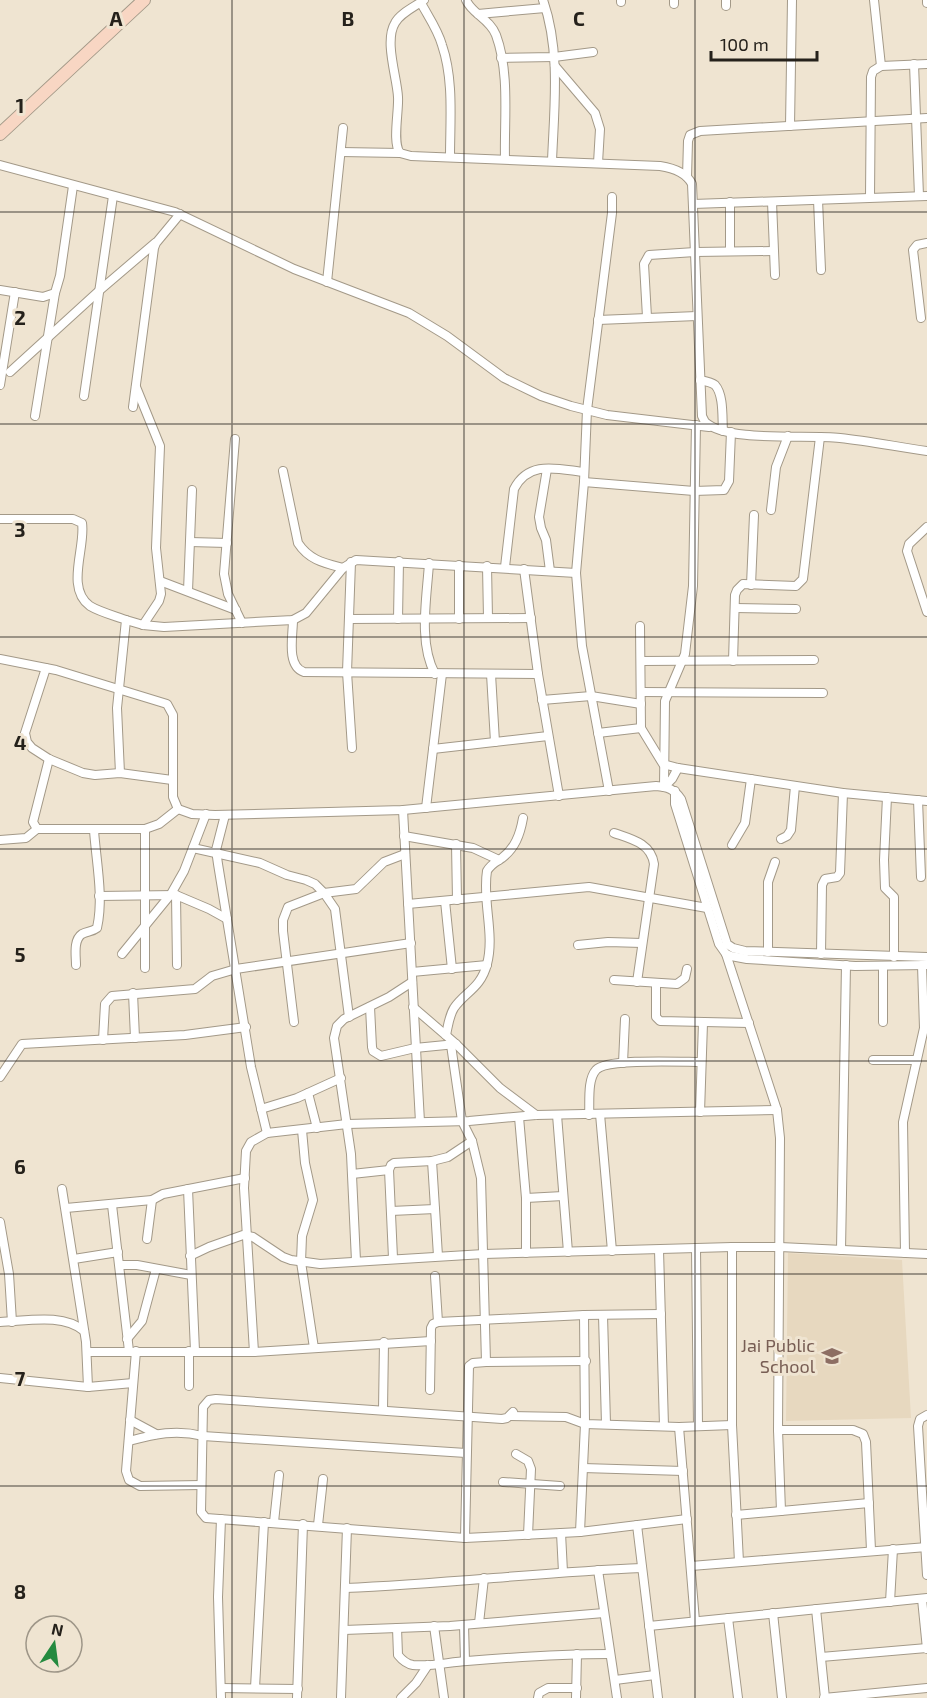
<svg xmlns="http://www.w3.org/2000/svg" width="927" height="1698" font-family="'Exo 2',sans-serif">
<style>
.built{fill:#e7d8bf}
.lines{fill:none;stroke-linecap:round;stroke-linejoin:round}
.street-casing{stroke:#a39988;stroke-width:10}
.secondary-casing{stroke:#a39988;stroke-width:14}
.street{stroke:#fff;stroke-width:8}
.secondary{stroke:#f8d6c3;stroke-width:12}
.grid{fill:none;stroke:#25211b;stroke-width:1.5;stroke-opacity:0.55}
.labels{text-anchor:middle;stroke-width:6;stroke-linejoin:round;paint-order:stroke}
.education-label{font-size:18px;fill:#785e54;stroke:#efe4d1;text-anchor:end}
.grid-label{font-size:20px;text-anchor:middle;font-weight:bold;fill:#25211b;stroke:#efe4d1;stroke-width:6;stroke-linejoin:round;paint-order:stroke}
</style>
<rect width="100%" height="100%" fill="#efe4d1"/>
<polygon class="built" points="788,1253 902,1260 911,1418 786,1421"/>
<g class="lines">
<g class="street-casing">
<g id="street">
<path d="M424 0C416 6 400 13 395 23 384 41 397 77 398 97 399 111 392 143 400 153L411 156 660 166C673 168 686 172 692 184L702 416 705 422C728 443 808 434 840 438 869 441 898 447 927 451"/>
<path d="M466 0C472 14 490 19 496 35 510 73 504 119 505 159"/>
<path d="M543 0C561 51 554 109 552 161"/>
<polyline points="674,0 674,4"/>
<polyline points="874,0 881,66"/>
<polyline points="927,0 927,3"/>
<polyline points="621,2 621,0"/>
<path d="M421 3C428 16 438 30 442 45 454 80 450 120 450 157"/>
<polyline points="726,6 726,0"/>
<polyline points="478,14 545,8"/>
<polyline points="501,58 554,57 593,52"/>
<polyline points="914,64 919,196"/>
<polyline points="555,66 595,113 600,129 598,163"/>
<polyline points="790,126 792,0"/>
<polyline points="341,152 400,153"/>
<polyline points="0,165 175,212 294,269 409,313 447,336 504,378 541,396 571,406 607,415 709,427"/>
<polyline points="687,177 688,141 690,135 700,131 927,118"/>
<polyline points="870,197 871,77 873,71 881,66 927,64"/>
<polyline points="818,200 821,270"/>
<polyline points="730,202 730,251"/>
<polyline points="772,202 775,275"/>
<polyline points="693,204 927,196"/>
<polyline points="327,282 343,128"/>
<polyline points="0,290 43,297 55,293 60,276 73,186"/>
<polyline points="647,317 644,264 649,255 695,252 773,251"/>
<polyline points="921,318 913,250 917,245 927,243"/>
<polyline points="598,320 697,316"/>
<polyline points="10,372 100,290 155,243"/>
<path d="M700 380C705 381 711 382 715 385 724 395 722 418 723 431"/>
<polyline points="0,385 15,292"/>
<polyline points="136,387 160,446 156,548 161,594 159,601 143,625"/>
<polyline points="84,396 113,196"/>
<polyline points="133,407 154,248 156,243 180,214"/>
<polyline points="35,416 55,293"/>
<polyline points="235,439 224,574 228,594 242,623"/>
<polyline points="547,469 539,517 541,528 546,540 550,571"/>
<path d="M283 471 298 543C309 560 324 563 343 568"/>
<polyline points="584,482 694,491 724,490 729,481 731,432"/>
<polyline points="771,510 776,467 788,436"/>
<path d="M0 519H73L82 523C86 547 65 588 90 606 100 612 115 616 126 620L117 708 120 773"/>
<polyline points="927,527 909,544 907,551 927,612"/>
<polyline points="190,542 227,543"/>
<polyline points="351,562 347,672 352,748"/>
<path d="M429 563C427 597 418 642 435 674"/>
<polyline points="487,566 488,618"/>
<path d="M505 567 514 489C529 460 557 469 584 472"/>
<polyline points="524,569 538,674 559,796"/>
<polyline points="160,581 236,610"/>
<polyline points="751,585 754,515"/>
<polyline points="188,591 192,490"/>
<polyline points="735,608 796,609"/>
<polyline points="349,619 531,618"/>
<polyline points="398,619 399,561"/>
<polyline points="459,619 459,565"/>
<polyline points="126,620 143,625 164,627 293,620 306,613 343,568 356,560 576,573"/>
<path d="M293 620C293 635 286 666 304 672L538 674"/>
<polyline points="640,626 641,728 663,764 678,768 843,793 927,801"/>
<path d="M0 659 56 670 167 704 173 715V797L178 809 192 814 215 815 403 810 656 786C668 787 674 789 681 799L727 944 733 948 745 951 927 957"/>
<polyline points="641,661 814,660"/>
<polyline points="733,661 735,595 737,590 743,584 796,586 803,579 820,437"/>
<polyline points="46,668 25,733 27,742 32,748 49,759 83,773 95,775 120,773 172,780"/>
<polyline points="491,674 495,742"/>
<polyline points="641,692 823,693"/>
<polyline points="542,700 591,696 641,704"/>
<polyline points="598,733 641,728"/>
<polyline points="433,749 548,736"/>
<polyline points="49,759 33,822 37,829 145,829 159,824 178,809"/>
<polyline points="664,787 665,701 685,654 693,586 696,425"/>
<polyline points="664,787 672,779 678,768"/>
<polyline points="609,791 582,646 576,573 584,482 587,410 612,213 612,197"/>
<polyline points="675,791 675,804 719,944 726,954 731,956 747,959 855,966 927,965"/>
<polyline points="887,797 884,860 885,888 894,897 894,957"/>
<polyline points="918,800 921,877"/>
<polyline points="426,808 442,674"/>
<polyline points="403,810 420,1122"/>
<polyline points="225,815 216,850 218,864 251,1067 267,1133"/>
<polyline points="145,829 145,968"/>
<path d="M614 833C631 839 651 843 654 864L637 982"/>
<polyline points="404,836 473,848 499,860"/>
<polyline points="781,839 787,836 791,830 795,786"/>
<polyline points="0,840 26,838 37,829"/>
<polyline points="456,844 457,900"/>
<polyline points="732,845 745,823 751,779"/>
<polyline points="193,848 260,863 287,875 306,880 315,884 324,893 335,909 349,1017"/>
<polyline points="176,895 177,965"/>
<polyline points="99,896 176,895 209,909 227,919"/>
<polyline points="445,901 452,969"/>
<polyline points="408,904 589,887 707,908"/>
<polyline points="578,945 608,942 642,943"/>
<polyline points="768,952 768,882 775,862"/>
<polyline points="122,954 171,894 184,871 206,814"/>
<polyline points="726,954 777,1110 780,1138 778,1430 781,1511"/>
<polyline points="821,954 822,885 825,879 837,877 840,873 843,793"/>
<path d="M76 965C76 956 73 940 82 934 87 931 92 932 97 928 104 897 96 861 94 830"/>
<polyline points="883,966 883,1022"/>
<polyline points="412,972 487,965"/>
<polyline points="614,980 677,984 685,978 687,969"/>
<polyline points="656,984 656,1017 660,1021 749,1023"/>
<polyline points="133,993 135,1038"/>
<polyline points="370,1007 372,1047 373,1051 381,1056 415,1048 456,1044"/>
<polyline points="413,1007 456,1044 500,1088 536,1115"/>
<polyline points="294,1022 283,931 283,920 288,907 324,893 356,889 384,862 405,854"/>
<path d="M446 1035C448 1026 449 1016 454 1008 465 992 481 988 487 964 495 934 482 901 487 871 491 864 496 862 502 858 515 848 520 835 523 818"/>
<polyline points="103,1040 105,1004 112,996 195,989 212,976 236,969 411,943"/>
<polyline points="451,1045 462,1121 472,1141 481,1178 486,1362"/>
<polyline points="873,1060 917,1060"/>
<polyline points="623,1063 625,1019"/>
<polyline points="0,1077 22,1044 185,1035 246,1027"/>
<polyline points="308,1093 317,1128"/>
<polyline points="261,1109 297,1098 341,1078"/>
<polyline points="700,1112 703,1023"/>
<polyline points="600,1114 612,1251"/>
<polyline points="557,1115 568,1252"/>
<path d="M589 1115C590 1102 587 1080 596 1070 606 1058 683 1062 701 1062"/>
<polyline points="519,1117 526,1198 526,1253"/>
<polyline points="302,1130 305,1163 313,1200 302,1236 301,1262 314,1348"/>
<polyline points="432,1161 438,1256"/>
<polyline points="352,1174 389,1170"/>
<polyline points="62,1189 86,1342 88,1387"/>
<polyline points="188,1189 195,1351"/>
<polyline points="526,1198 563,1196"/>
<polyline points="112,1205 129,1351"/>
<polyline points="66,1208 152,1200 163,1194 245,1178"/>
<polyline points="391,1211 435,1209"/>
<polyline points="0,1222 9,1274 12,1322"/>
<polyline points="147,1239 152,1200"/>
<polyline points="732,1247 732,1425 739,1562"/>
<polyline points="696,1248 698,1426"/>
<polyline points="659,1250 664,1426"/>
<polyline points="841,1250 846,965"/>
<polyline points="905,1253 903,1122 924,1028 922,965"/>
<polyline points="190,1256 209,1247 243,1235 253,1237 283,1257 291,1260 320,1264 484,1254 732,1247 780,1247 927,1254"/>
<polyline points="393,1258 389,1170 391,1165 394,1163 432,1161 448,1157 472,1141"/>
<polyline points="74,1259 118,1252"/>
<polyline points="356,1261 351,1154 334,1038 337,1026 344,1019 389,997 412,982"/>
<polyline points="120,1265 137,1265 191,1275"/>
<polyline points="435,1276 438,1322"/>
<polyline points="603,1315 606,1424"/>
<path d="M0 1322C27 1321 63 1313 84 1331"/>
<polyline points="127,1339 142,1321 156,1269"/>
<polyline points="136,1351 126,1471 129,1480 140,1486 201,1485"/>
<polyline points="87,1352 254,1352 431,1341"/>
<polyline points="254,1352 244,1188 246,1151 251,1142 267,1133 347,1124 469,1121 536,1115 777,1110"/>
<polyline points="0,1378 88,1387 133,1383"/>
<polyline points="189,1386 189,1351"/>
<polyline points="430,1390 431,1328 433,1324 438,1322 584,1315 661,1314"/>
<polyline points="383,1410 384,1342"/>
<polyline points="513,1412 507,1418 502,1419 216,1399 209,1400 203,1407 201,1512 206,1518 465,1538 580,1532 687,1519"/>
<polyline points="927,1415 920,1419 918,1426 927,1575"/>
<polyline points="510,1416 566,1417 585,1424 679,1427 732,1425"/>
<polyline points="130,1420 156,1434"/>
<polyline points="679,1427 695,1621"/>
<polyline points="778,1430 853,1430 863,1434 866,1442 871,1550"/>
<path d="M129 1441C155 1434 176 1429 203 1436L466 1453"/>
<polyline points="516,1454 528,1461 531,1469 528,1535"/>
<polyline points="583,1468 683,1471"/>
<polyline points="503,1482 560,1486"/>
<polyline points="736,1515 869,1503"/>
<polyline points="221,1519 218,1597 221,1698"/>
<polyline points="274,1522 279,1475"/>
<polyline points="318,1525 323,1479"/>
<polyline points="637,1525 658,1698"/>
<polyline points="580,1532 585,1424 584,1315"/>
<polyline points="561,1533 563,1572"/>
<polyline points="465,1538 469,1366 473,1363 486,1362 586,1361"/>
<polyline points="691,1566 927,1547"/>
<polyline points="598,1570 617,1698"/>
<path d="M345 1588C444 1584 543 1572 642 1568"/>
<polyline points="922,1599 927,1649"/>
<polyline points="890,1602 893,1549"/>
<polyline points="816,1609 825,1698"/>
<polyline points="773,1613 782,1698"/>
<polyline points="728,1618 738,1698"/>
<polyline points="479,1623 484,1578"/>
<polyline points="464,1625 465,1661"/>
<polyline points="434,1626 444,1698"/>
<polyline points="649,1626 927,1598"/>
<path d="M397 1628 398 1655C402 1660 406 1664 413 1665 431 1667 449 1662 467 1661 515 1657 562 1654 610 1654"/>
<polyline points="344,1630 450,1626 604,1613"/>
<polyline points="821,1657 927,1648"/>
<polyline points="615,1680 655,1675"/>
<polyline points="221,1688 298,1689"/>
<polyline points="255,1688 264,1522"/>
<polyline points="297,1698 303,1524"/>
<polyline points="341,1698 347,1528"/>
<polyline points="401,1698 416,1683 428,1665"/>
<polyline points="538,1698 539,1693 548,1688 577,1688"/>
<polyline points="576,1698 577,1654"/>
<polyline points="824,1698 927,1688"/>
</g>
</g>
<g class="secondary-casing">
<polyline id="secondary" points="0,134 144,0"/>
</g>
<use href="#street" class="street"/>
<use href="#secondary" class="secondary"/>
</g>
<path class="grid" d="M232 0V1698M464 0V1698M695 0V1698M0 212H927M0 424H927M0 637H927M0 849H927M0 1061H927M0 1274H927M0 1486H927"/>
<defs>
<g id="school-bare" transform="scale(1.62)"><path d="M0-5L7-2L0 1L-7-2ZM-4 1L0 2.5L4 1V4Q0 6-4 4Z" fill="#8d6e63" stroke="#efe4d1" stroke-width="2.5" paint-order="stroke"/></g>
</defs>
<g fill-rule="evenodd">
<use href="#school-bare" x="832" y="1356"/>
</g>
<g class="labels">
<g class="education-label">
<text x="815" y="1352">Jai Public<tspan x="815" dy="21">School</tspan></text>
</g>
</g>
<g class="grid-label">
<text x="116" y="26">A</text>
<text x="348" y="26">B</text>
<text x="579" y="26">C</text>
<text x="20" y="113">1</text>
<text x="20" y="325">2</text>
<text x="20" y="537">3</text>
<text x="20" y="750">4</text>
<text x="20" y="962">5</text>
<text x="20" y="1174">6</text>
<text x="20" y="1386">7</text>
<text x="20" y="1599">8</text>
</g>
<g transform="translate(54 1644) rotate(13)"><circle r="28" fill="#efe4d1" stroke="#9e9688" stroke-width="1.5"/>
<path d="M0-4.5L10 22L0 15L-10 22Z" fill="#248a3f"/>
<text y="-9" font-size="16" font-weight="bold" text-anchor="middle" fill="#25211b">N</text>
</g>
<path d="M711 51v9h106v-9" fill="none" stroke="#25211b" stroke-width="3"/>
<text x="720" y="51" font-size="18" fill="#25211b" stroke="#efe4d1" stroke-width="4.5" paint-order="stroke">100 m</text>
</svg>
